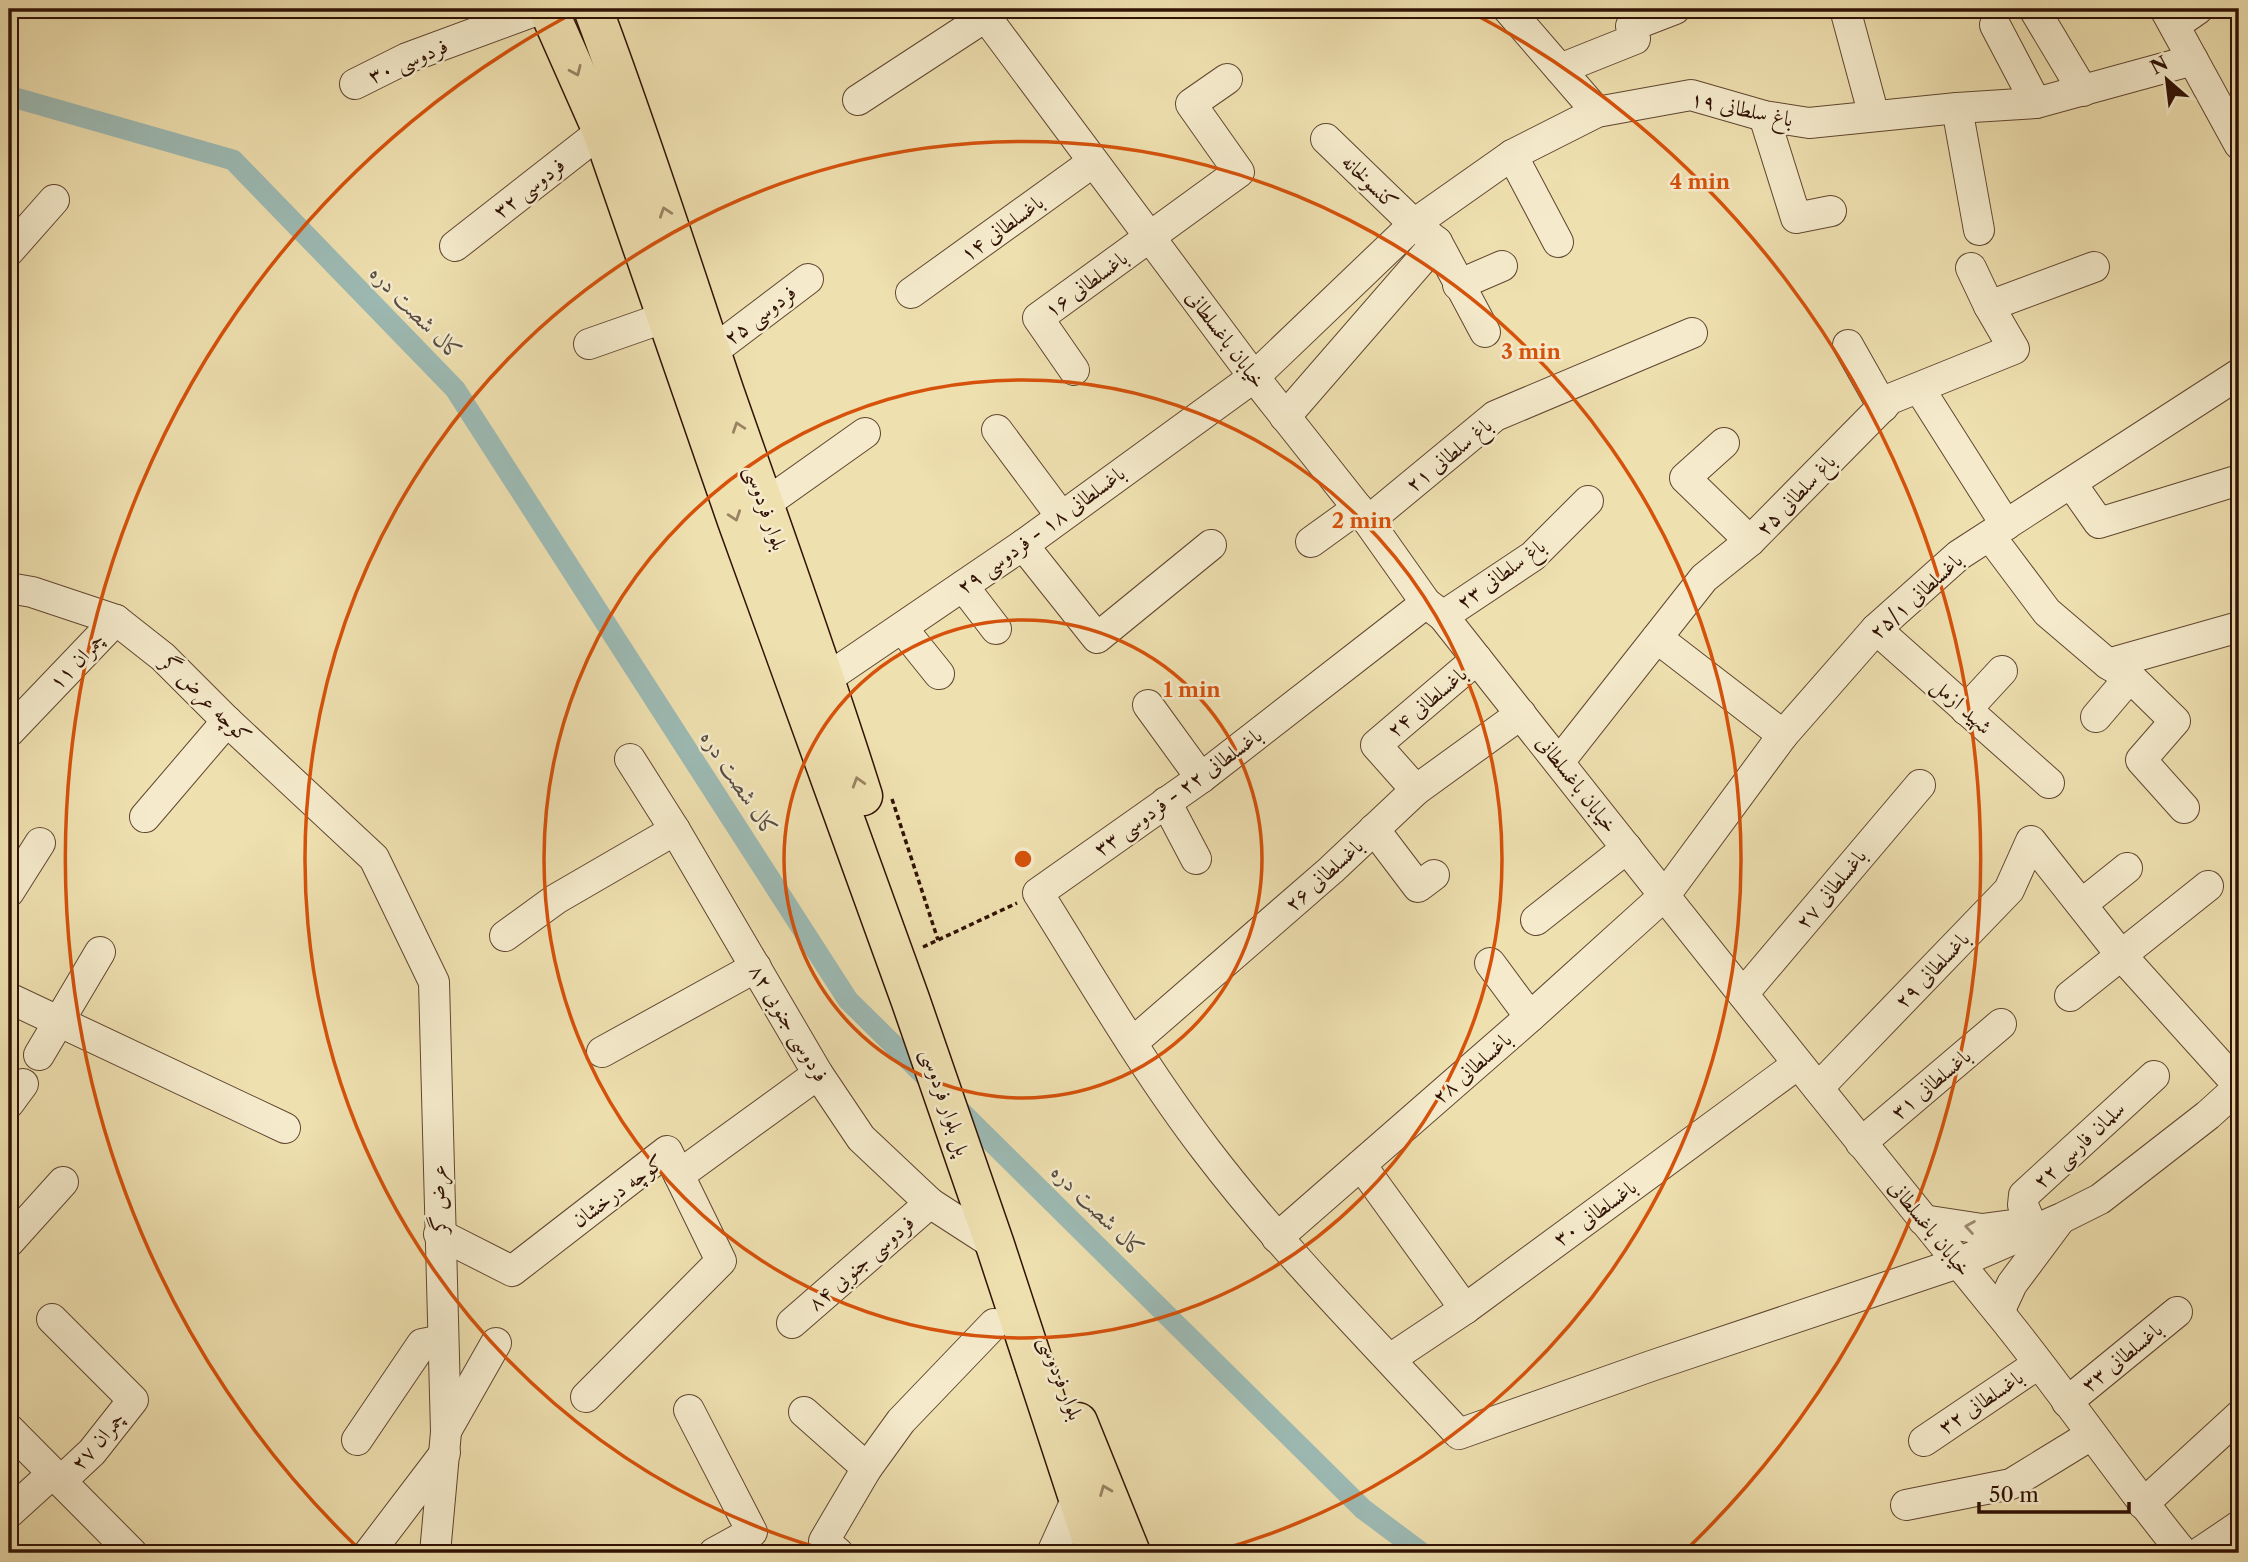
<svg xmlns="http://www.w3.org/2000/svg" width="2248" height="1562" font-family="'Libre Caslon Text',Amiri,serif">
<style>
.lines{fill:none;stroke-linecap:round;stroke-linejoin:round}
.canal{stroke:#9dbbb5;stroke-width:21}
.minor-casing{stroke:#604630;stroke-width:32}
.major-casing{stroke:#311205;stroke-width:41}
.path{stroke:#311205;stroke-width:3.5;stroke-dasharray:5 3.5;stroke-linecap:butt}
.minor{stroke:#f5ebcc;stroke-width:30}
.major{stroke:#efe0b0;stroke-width:38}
.oneway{stroke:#9a8363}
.oneway2{stroke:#9d8972}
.ring{fill:none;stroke:#d6520b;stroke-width:3.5}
.labels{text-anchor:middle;stroke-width:5;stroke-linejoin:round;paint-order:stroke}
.street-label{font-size:21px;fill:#311205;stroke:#f5ebcc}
.water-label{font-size:23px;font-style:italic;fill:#574d43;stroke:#f5ebcc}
.centre{fill:#d6520b;stroke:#f5ebcc;stroke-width:3.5}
.ring-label{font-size:21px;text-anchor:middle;font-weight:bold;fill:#d6520b;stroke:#f5ebcc;stroke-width:5;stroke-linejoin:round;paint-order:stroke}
</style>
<rect width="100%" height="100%" fill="#efe0b0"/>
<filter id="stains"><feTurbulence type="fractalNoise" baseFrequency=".00286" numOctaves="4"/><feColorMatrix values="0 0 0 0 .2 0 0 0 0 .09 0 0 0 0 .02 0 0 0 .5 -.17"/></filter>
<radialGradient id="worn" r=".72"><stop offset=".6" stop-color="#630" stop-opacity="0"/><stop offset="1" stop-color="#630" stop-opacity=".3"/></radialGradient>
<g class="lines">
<polyline class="canal" points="9,96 233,160 455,389 848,1000 1363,1509 1422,1553"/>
<g class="minor-casing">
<g id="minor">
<path d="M980 9 1254 377 1368 521 1426 603 1443 616C1626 848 1810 1080 1997 1310 2062 1389 2118 1474 2183 1553"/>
<polyline points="1508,9 1597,112"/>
<polyline points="1845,9 1874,116"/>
<polyline points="2034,9 2083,91"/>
<polyline points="2165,9 2239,144"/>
<polyline points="1995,25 2036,103"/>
<polyline points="2175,25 2198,9"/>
<polyline points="1560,69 1635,39 1631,26 1675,9"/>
<polyline points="355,84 407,58 540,9"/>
<polyline points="858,100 985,17"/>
<polyline points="1957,108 1979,230"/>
<polyline points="1764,116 1796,218 1831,211"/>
<polyline points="1326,139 1414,224 1437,242 1485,332"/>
<polyline points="1512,155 1558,242"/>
<polyline points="455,246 602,131"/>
<polyline points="9,251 54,200"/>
<polyline points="1458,285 1502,266"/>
<polyline points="911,293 1093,162"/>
<polyline points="1989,306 2094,267"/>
<polyline points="589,344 666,317"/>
<polyline points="1848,345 1883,407"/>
<polyline points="713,351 808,279"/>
<polyline points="1074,370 1038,318 1239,172 1191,104 1227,79"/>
<polyline points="1919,388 2006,525"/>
<polyline points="1285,417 1437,242"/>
<polyline points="997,430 1061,516"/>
<polyline points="1724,443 1685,478 1750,541"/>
<polyline points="2071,483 2099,523 2239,480"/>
<polyline points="765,504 865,433"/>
<polyline points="1368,521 1495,416 1692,333"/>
<polyline points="1990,536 2047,612 2108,664 2130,677 2175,721 2141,760 2184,808"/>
<polyline points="1311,542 1358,508"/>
<polyline points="1023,545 1097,638 1211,545"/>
<polyline points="963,586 996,629"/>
<polyline points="9,588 32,592 116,620 163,657 227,721 374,858 434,982 446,1432 435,1553"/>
<path d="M1426 603 1201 778 1038 893C1092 979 1144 1069 1206 1150 1283 1251 1373 1341 1459 1434L1651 1366 1958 1263 2062 1218 2100 1199 2208 1115 2239 1087"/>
<polyline points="1443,616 1533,556 1588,501"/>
<polyline points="902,628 939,674"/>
<polyline points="1876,629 2049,783"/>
<polyline points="1657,638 1783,735"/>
<polyline points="2108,664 2239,627"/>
<polyline points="826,679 1023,545 1254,377 1414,224 1512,155 1597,112 1691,95 1764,116 1809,123 1957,108 2036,103 2193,60"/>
<polyline points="1148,705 1201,778"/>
<polyline points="1966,710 2002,671"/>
<polyline points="2096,717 2130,677"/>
<polyline points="9,732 116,620"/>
<polyline points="630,759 675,830 818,1074 861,1138 930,1203 995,1245"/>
<polyline points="1559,762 1704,578 1750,541 1890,399 2014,349 1989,306 1971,268"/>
<polyline points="1416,790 1376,745 1477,659"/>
<polyline points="1166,802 1196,859"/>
<polyline points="145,817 227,721"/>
<polyline points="1374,829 1418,887 1434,875"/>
<polyline points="9,892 40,843"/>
<polyline points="2082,904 2127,868"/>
<polyline points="1536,920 1627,848"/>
<polyline points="505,936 556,899 675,830"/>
<polyline points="1490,963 1530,1017"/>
<polyline points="1743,994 1920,785"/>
<polyline points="2070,996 2208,886"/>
<polyline points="9,998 285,1128"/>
<polyline points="1132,1043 1331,870 1416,790 1521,714"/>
<polyline points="602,1052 756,967"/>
<polyline points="39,1055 100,952"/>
<polyline points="1818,1088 2009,890 2031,841 2121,955 2239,1086"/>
<polyline points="9,1103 23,1084"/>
<polyline points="1861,1143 2001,1024"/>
<polyline points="1361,1165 1465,1309"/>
<polyline points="1923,1220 1982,1229 2027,1223"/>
<polyline points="2030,1222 2023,1205 2024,1195 2154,1076"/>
<polyline points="439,1234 512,1271 667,1151 679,1175 818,1074"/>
<polyline points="1277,1238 1530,1017 1665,895 1783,735 1876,629 1959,555 2239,374"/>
<polyline points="9,1242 63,1182"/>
<polyline points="1999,1312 2012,1284 2059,1221"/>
<polyline points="52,1319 133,1400 92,1452 61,1481"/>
<polyline points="792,1323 930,1203"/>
<polyline points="1390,1359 1465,1309 1798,1064"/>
<polyline points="586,1397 721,1261 679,1175"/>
<polyline points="2067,1402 2177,1312"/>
<polyline points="689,1410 752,1532 714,1553"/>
<polyline points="804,1412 867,1468"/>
<polyline points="9,1429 132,1553"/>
<polyline points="446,1431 496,1343"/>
<polyline points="357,1440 422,1344 443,1340"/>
<polyline points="1924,1441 2038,1364"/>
<polyline points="2143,1504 2239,1416"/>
<polyline points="1906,1505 2011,1484 2091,1435"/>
<polyline points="9,1513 52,1474"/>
<polyline points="369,1553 445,1453"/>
<polyline points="838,1553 824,1541 867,1468 901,1421 994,1324"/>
<polyline points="1052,1553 1077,1498"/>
<polyline points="2199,1553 2239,1526"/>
</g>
</g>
<g class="major-casing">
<g id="major">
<polyline points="548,9 602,131 737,521 910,999 995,1245 1096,1553"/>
<path d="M593 9C640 134 681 262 724 390 771 525 820 659 863 796"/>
<polyline points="1078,1422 1131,1553"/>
</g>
</g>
<g class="path">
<polyline points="892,799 938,940"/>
<polyline points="923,947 1017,903"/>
</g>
<use href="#minor" class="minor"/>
<use href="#major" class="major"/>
</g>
<defs><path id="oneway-chevron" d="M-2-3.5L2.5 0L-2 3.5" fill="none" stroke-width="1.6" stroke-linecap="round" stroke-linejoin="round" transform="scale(1.75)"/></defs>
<g class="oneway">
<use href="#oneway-chevron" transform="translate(576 71) rotate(66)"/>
<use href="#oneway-chevron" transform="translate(665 212) rotate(-109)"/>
<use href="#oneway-chevron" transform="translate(738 427) rotate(-109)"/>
<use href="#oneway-chevron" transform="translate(735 516) rotate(71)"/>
<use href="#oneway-chevron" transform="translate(858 782) rotate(-107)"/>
<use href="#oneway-chevron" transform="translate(1105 1490) rotate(-112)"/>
</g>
<use class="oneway2" href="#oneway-chevron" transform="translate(1970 1227) rotate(-171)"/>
<g class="ring">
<circle cx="1023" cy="859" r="239"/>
<circle cx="1023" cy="859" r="479"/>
<path d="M837 1553A718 718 0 1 1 1209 1553"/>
<path d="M358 1548A958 958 0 0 1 581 9M1465 9A958 958 0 0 1 1688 1548"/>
</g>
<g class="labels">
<g class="street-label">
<text transform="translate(408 61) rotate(-23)" y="7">فردوسی ۳۰</text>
<text transform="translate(1742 109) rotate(12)" y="7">باغ سلطانی ۱۹</text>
<text transform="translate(1370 182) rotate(44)" y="7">کنسولخانه</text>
<text transform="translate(529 188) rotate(-38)" y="7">فردوسی ۳۲</text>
<text transform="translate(1002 228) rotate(-36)" y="7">باغسلطانی ۱۴</text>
<text transform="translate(1086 284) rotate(-36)" y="7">باغسلطانی ۱۶</text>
<text transform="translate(760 315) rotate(-37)" y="7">فردوسی ۲۵</text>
<text transform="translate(1226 339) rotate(53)" y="7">خیابان باغسلطانی</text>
<text transform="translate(1449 455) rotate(-39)" y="7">باغ سلطانی ۲۱</text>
<text transform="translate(1796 495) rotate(-46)" y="7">باغ سلطانی ۲۵</text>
<text transform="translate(766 508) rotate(71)" y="7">بلوار فردوسی</text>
<text transform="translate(1041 530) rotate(-36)" y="7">باغسلطانی ۱۸ - فردوسی ۲۹</text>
<text transform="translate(1501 574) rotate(-36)" y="7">باغ سلطانی ۲۳</text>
<text transform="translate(1916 596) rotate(-42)" y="7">باغسلطانی ۲۵/۱</text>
<text transform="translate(77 661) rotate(-46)" y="7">چمران ۱۱</text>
<text transform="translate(206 699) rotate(44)" y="7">کوچه عرض گر</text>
<text transform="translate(1427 702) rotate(-40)" y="7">باغسلطانی ۲۴</text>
<text transform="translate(1962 706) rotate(42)" y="7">شهید ازمل</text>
<text transform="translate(1577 784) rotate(52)" y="7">خیابان باغسلطانی</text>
<text transform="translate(1178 792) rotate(-36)" y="7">باغسلطانی ۲۲ - فردوسی ۳۳</text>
<text transform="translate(1324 875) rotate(-42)" y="7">باغسلطانی ۲۶</text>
<text transform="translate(1831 889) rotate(-50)" y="7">باغسلطانی ۲۷</text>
<text transform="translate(1932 970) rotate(-46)" y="7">باغسلطانی ۲۹</text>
<text transform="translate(789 1023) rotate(59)" y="7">فردوسی جنوبی ۸۲</text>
<text transform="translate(1472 1068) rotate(-41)" y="7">باغسلطانی ۲۸</text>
<text transform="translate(1931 1084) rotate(-40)" y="7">باغسلطانی ۳۱</text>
<text transform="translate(946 1102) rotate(71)" y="7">پل بلوار فردوسی</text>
<text transform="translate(2079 1145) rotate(-43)" y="7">سلمان فارسی ۲۲</text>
<text transform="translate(618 1191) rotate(-36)" y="7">کوچه درخشان</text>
<text transform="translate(439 1199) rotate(-91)" y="7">عرض گر</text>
<text transform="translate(1595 1213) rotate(-36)" y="7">باغسلطانی ۳۰</text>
<text transform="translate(1930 1228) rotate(51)" y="7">خیابان باغسلطانی</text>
<text transform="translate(861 1263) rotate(-41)" y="7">فردوسی جنوبی ۸۴</text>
<text transform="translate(2122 1357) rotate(-39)" y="7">باغسلطانی ۳۳</text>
<text transform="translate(1061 1378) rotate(69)" y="7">بلوار فردوسی</text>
<text transform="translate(1981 1402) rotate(-34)" y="7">باغسلطانی ۳۲</text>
<text transform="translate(98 1441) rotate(-49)" y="7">چمران ۲۷</text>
</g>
<g class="water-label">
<text transform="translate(417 313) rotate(46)" y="8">کال شصت دره</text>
<text transform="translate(740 784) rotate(57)" y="8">کال شصت دره</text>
<text transform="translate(1099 1211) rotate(45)" y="8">کال شصت دره</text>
</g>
</g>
<circle cx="1023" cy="859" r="10" class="centre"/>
<g class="ring-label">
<text x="1700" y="189">4 min</text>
<text x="1531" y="359">3 min</text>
<text x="1362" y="528">2 min</text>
<text x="1192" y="697">1 min</text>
</g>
<rect width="2248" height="1562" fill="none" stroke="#efe0b0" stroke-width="35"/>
<rect x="10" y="10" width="2227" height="1541" fill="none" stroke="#311205" stroke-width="3.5"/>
<rect x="18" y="18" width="2213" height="1527" fill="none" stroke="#311205" stroke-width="2"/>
<g transform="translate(2167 80) rotate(332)" stroke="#f5ebcc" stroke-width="5" paint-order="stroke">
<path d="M0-5L12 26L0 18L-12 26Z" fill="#311205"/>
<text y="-10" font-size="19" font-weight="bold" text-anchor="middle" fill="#311205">N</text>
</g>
<path d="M1979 1502v10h150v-10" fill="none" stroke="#311205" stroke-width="3.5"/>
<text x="1989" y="1502" font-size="21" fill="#311205" stroke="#f5ebcc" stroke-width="5" paint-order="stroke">50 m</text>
<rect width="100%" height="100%" filter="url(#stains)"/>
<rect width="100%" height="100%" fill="url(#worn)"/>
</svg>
